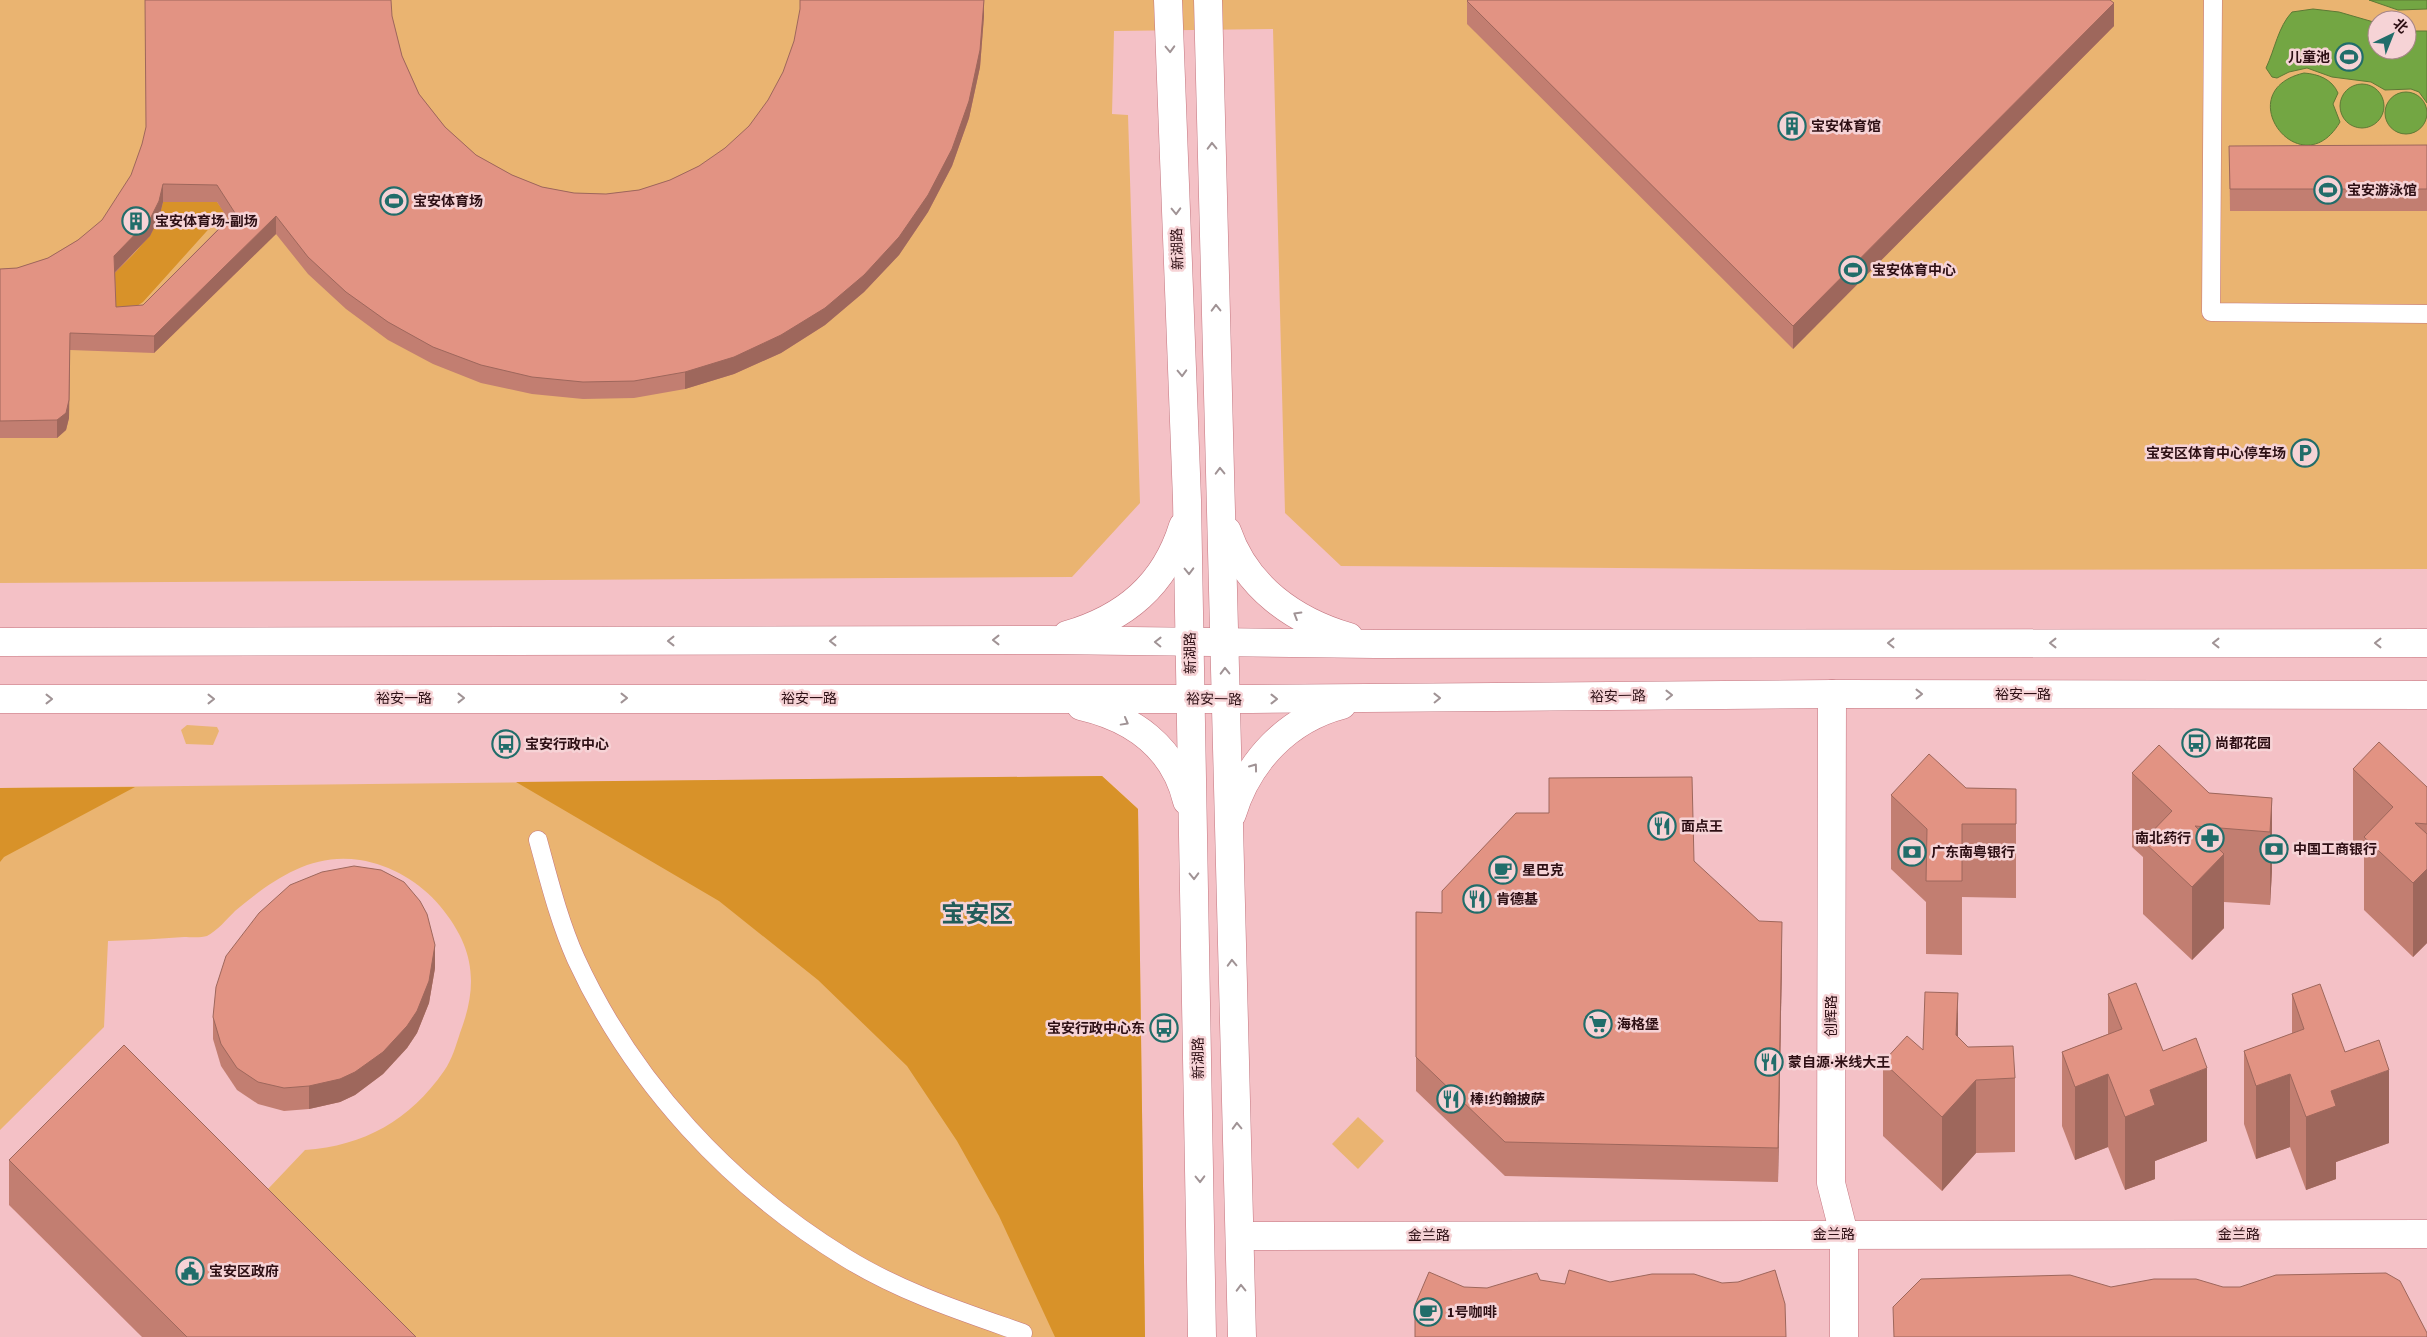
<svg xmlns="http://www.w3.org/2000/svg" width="2427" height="1337" font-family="'Source Sans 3','Noto Sans SC',sans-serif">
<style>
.green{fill:#eab471;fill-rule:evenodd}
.forest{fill:#d89229}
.water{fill:#73a643;stroke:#5e7935}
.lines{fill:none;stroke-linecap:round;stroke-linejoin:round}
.pedestrian-casing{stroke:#c3757f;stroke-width:19}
.tertiary-casing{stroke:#c3757f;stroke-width:29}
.secondary-casing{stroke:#c3757f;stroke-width:29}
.pedestrian{stroke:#fff;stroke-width:18}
.tertiary{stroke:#fff;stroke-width:28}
.secondary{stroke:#fff;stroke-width:28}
.wall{fill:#c27e71;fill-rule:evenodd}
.shaded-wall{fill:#9e675c}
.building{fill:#e29383;stroke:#9e675c;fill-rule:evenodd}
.oneway{stroke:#a09395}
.labels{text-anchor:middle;stroke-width:5;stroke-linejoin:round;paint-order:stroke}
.poi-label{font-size:14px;font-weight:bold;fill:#2d0f14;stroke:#f6d3d6;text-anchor:start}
.street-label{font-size:14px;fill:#2d0f14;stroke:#f6d3d6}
.town-label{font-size:24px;font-weight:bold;fill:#225d5a;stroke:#f6d3d6}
</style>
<rect width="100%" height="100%" fill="#f4c1c6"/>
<g class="green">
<path d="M0 0H2427V569L1899 570 1341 566 1285 513 1273 29 1114 31 1112 114 1128 115 1140 503 1072 577 0 583ZM2377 20H2407V50H2377Z"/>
<polygon points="187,725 217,727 219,731 213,745 186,744 181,730"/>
<path d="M1102 776 1138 809 1145 1337H416L268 1189 305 1150C364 1146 410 1120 444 1071 452 1060 456 1045 460 1033 479 983 474 947 440 906 420 882 391 865 360 860 310 852 271 881 235 911 227 919 217 931 207 936 201 938 190 937 184 937 159 939 134 940 108 941L104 1027 0 1130V788Z"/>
<polygon points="1358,1117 1384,1141 1358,1169 1332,1144"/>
</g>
<g class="forest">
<path d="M163 202H217L224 212 143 302 137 306 115 310 114 273C137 252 156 233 163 202Z"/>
<polygon points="1102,776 1138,809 1145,1337 1055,1337 999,1216 957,1141 907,1066 818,980 719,901 516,782"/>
<polygon points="135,787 4,857 0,862 0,788"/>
</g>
<g class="water">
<polygon points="2369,0 2427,0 2427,9 2398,10"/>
<path d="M2313 9 2339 12 2377 23V50H2407V31H2427V103L2419 92 2411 89 2385 90 2371 82 2332 77 2307 68 2289 72 2277 78 2272 77 2266 68C2275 49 2278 27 2292 12Z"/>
<path d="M2304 73C2318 74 2332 79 2338 93L2333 104 2340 122C2301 189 2227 91 2304 73Z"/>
<circle cx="2362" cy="106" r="22"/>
<circle cx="2406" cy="113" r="21"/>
</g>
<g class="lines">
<g class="pedestrian-casing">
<g id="pedestrian">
<polyline points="2213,0 2211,312 2427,314"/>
<path d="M538 840C549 880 559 921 576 959 633 1083 730 1187 846 1258 901 1292 963 1312 1023 1333"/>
</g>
</g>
<g class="tertiary-casing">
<g id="tertiary">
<polyline points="1832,694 1831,1183 1844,1234 1844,1337"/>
<polyline points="1240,1236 2427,1234"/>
</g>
</g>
<g class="secondary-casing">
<g id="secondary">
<polyline points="1168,0 1187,500 1202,1337"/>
<polyline points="1208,0 1242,1337"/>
<path d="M1227 531C1246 587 1294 621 1349 637"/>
<path d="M1067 635C1125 618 1165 585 1183 526"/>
<polyline points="0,642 1049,640 1375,644 2427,643"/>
<polyline points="0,699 1251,699 1832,694 2427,695"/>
<path d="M1081 706C1133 718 1174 747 1187 801"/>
<path d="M1232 814C1248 761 1288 719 1342 705"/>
</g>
</g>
<use href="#pedestrian" class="pedestrian"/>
<use href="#tertiary" class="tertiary"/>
<use href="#secondary" class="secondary"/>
</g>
<g class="wall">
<polygon points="1467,1 2114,26 1793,349 1467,24"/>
<path d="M392 16 402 56 419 94 445 127 476 155 512 175 542 187 574 193 606 194 639 190 670 180 699 166 984 16 980 67 969 118 952 166 928 212 899 255 864 292 825 325 781 353 734 374 685 389 634 398 583 399 532 394 481 383 433 364 388 340 346 309 308 274 276 234 154 353 70 350 69 418 66 430 57 438H0V269L17 268 48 258 78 240ZM163 202H217L228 219 143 305 116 307 115 273 150 236 159 218Z"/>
<polygon points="2427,145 2427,211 2230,211 2229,146"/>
<polygon points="2353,769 2427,787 2427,943 2413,957 2364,910 2364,854 2353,843"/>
<polygon points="2132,773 2209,793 2272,798 2272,871 2270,905 2224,902 2224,928 2192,960 2143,914 2143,857 2132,847"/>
<polygon points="1549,778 1694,861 1782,956 1778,1182 1505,1176 1416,1091 1416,912 1442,913 1549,813"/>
<polygon points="1966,788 2016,789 2016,898 1962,897 1962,955 1926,954 1926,902 1891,869 1891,795"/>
<polygon points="435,968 429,1003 417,1033 407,1048 383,1074 355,1095 340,1102 309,1109 284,1111 258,1104 237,1090 221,1066 213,1039 213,1017"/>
<polygon points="2108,994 2163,1051 2207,1141 2155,1161 2155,1179 2125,1190 2108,1147 2075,1160 2062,1126 2062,1052 2108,1034"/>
<polygon points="2292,994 2345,1052 2389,1143 2336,1162 2336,1179 2306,1190 2290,1147 2256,1159 2244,1124 2244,1051 2292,1034"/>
<polygon points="1958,1037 1968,1047 2015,1078 2015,1152 1976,1153 1942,1191 1883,1136 1883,1062 1923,1050"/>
<polygon points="9,1160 416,1337 142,1337 9,1205"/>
</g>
<g class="shaded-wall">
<polygon points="984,0 984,16 980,67 969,118 952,166 928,212 899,255 864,292 825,325 781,353 734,374 685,389 685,372"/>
<polygon points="2114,3 2114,26 1793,349 1793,326"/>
<polygon points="163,184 163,202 159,218 150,236 114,273 114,256"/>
<polygon points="276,216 276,234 154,353 154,336"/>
<polygon points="70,333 69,418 66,430 57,438 57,420"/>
<polygon points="2272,798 2272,871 2270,905 2270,832"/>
<polygon points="2224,854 2224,928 2192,960 2192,887"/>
<polygon points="2427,869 2427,943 2413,957 2413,883"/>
<polygon points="1782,922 1782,956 1778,1182 1778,1148"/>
<polygon points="435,945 435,968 429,1003 417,1033 407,1048 383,1074 355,1095 340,1102 309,1109 309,1086"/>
<polygon points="1958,993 1958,1066 1976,1080 1976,1153 1942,1191 1942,1117 1956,1035"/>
<polygon points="2207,1068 2207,1141 2155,1161 2155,1179 2125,1190 2125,1117 2150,1090"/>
<polygon points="2389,1070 2389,1143 2336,1162 2336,1179 2306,1190 2306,1117 2331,1091"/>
<polygon points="2108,1074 2108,1147 2075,1160 2075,1087"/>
<polygon points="2290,1074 2290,1147 2256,1159 2256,1086"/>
</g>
<g class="building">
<path d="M145 0H391L392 16 402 56 419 94 445 127 476 155 512 175 542 187 574 193 606 194 639 190 670 180 699 166 725 148 749 126 768 100 783 72 794 41 800 9V0H984L980 50 969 101 952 149 928 195 899 237 864 275 825 308 781 335 734 357 685 372 634 381 583 382 532 377 481 365 433 347 388 322 346 292 308 257 276 216 154 336 70 333 69 400 66 413 57 420 0 421V269L17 268 48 258 78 240 102 220 131 175 142 144 146 127ZM163 184 217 185 235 213 143 305 116 307 114 256 150 219 159 201Z"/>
<polygon points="1468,0 2110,0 2114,3 1793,326 1467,1"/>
<polygon points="2427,145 2427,189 2230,189 2229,146"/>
<polygon points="2379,742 2427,787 2427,824 2415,823 2427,834 2427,869 2413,883 2364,837 2393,807 2353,769"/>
<polygon points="2159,745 2209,793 2272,798 2270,832 2195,826 2224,854 2192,887 2143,841 2172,811 2132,773"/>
<polygon points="1929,754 1966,788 2016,789 2016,824 1962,824 1962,881 1926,881 1927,829 1891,795"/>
<polygon points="1692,777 1694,861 1759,921 1782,922 1778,1148 1505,1142 1416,1057 1416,912 1442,913 1442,891 1516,813 1549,813 1549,778"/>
<polygon points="354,866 381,870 404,882 420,901 427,914 435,945 429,981 417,1011 407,1026 383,1052 355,1072 340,1079 309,1086 284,1088 258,1082 237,1068 221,1044 213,1017 216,987 226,956 259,913 290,885 322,872"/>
<polygon points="2136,983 2163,1051 2196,1038 2207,1068 2150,1090 2155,1105 2125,1117 2108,1074 2075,1087 2062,1052 2122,1029 2108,994"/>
<polygon points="2320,984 2345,1052 2379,1040 2389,1070 2331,1091 2336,1106 2306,1117 2290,1074 2256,1086 2244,1051 2304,1029 2292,994"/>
<polygon points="1925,992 1958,993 1956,1035 1968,1047 2013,1046 2015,1078 1976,1080 1942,1117 1883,1062 1907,1036 1923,1050"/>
<polygon points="124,1045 416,1337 187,1337 9,1160"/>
<polygon points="1569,1270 1610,1282 1652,1274 1694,1274 1722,1283 1738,1282 1775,1270 1785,1304 1786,1337 1415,1337 1415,1305 1429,1272 1464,1287 1487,1288 1537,1273 1540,1280 1565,1284"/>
<polygon points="2386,1273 2400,1281 2427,1333 2427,1337 1894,1337 1893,1307 1921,1279 2070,1275 2111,1287 2154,1279 2196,1279 2223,1287 2240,1287 2276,1275"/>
</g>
<defs><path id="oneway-chevron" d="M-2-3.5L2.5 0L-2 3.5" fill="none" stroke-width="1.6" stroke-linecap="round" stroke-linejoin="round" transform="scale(1.25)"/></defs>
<g class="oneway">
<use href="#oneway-chevron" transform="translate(1170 49) rotate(88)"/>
<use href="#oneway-chevron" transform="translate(1212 146) rotate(-91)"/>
<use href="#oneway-chevron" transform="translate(1176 211) rotate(88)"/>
<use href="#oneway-chevron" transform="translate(1216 308) rotate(-91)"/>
<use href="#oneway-chevron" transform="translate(1182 373) rotate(88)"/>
<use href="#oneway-chevron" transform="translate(1220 471) rotate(-91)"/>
<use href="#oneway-chevron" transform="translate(1189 571) rotate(89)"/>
<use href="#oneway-chevron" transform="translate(1297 615) rotate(-149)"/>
<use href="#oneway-chevron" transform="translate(996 640) rotate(180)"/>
<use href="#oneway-chevron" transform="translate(671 641) rotate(180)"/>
<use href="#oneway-chevron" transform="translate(833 641) rotate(180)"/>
<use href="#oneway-chevron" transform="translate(1158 642) rotate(-179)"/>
<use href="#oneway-chevron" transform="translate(1891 643) rotate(180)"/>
<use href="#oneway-chevron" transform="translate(2053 643) rotate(180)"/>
<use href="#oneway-chevron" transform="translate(2216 643) rotate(180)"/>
<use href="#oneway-chevron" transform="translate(2378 643) rotate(180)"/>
<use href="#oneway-chevron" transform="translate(1225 671) rotate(-91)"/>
<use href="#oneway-chevron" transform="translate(1919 694)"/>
<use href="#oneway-chevron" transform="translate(1669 695) rotate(-1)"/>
<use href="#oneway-chevron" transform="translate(461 698)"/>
<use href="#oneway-chevron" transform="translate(624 698)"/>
<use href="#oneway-chevron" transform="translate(1437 698) rotate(-1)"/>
<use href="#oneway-chevron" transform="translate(49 699)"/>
<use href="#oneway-chevron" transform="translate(211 699)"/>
<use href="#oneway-chevron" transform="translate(1274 699)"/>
<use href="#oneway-chevron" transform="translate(1125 722) rotate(29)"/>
<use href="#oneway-chevron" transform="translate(1254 767) rotate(-54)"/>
<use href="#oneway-chevron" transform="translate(1194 876) rotate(89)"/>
<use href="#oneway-chevron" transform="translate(1232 963) rotate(-92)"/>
<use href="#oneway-chevron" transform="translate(1237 1126) rotate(-92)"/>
<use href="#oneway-chevron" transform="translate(1200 1179) rotate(89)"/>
<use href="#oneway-chevron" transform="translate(1241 1288) rotate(-91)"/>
</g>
<defs>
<g id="stadium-ring" transform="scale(1.4375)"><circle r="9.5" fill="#f6d3d6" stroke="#216d6a" stroke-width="1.5"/><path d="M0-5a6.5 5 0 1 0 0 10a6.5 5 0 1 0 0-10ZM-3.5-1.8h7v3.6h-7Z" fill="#216d6a"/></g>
<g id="building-ring" transform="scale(1.4375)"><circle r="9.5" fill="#f6d3d6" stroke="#216d6a" stroke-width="1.5"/><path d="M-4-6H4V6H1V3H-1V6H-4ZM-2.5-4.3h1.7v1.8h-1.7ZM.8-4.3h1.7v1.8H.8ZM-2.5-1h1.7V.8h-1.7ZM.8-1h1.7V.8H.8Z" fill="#216d6a"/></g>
<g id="parking-ring" transform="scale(1.4375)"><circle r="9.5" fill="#f6d3d6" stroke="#216d6a" stroke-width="1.5"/><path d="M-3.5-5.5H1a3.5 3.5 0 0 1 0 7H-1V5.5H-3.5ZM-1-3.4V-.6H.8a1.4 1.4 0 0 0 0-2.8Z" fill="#216d6a"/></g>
<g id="bus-ring" transform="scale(1.4375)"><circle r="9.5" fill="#f6d3d6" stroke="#216d6a" stroke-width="1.5"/><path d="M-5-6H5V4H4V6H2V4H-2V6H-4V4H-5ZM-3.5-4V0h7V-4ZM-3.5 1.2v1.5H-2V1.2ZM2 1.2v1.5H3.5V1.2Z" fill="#216d6a"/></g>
<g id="restaurant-ring" transform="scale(1.4375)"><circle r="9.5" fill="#f6d3d6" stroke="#216d6a" stroke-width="1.5"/><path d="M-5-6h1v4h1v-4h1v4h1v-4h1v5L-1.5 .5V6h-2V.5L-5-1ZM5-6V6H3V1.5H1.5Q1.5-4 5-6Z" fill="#216d6a"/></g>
<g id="pharmacy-ring" transform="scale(1.4375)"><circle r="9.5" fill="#f6d3d6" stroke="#216d6a" stroke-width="1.5"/><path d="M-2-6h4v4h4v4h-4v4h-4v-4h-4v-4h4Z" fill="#216d6a"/></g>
<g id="bank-ring" transform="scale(1.4375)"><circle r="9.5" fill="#f6d3d6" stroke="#216d6a" stroke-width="1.5"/><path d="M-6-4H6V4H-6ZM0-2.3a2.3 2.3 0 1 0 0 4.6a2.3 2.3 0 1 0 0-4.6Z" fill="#216d6a"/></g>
<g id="cafe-ring" transform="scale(1.4375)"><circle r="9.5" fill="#f6d3d6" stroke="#216d6a" stroke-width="1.5"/><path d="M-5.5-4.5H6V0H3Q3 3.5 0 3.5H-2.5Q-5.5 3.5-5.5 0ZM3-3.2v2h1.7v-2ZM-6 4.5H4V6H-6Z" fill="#216d6a"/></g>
<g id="supermarket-ring" transform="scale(1.4375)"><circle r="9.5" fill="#f6d3d6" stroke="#216d6a" stroke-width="1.5"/><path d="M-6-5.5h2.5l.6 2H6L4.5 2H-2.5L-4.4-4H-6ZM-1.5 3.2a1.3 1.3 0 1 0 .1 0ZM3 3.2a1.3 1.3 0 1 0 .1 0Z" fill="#216d6a"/></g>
<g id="civic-ring" transform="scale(1.4375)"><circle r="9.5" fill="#f6d3d6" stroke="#216d6a" stroke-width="1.5"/><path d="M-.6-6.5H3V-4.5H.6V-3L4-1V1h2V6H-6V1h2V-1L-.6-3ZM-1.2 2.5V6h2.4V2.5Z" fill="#216d6a"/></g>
</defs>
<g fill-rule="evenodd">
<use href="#stadium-ring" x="2349" y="57"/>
<use href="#building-ring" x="1792" y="126"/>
<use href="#stadium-ring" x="2328" y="190"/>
<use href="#stadium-ring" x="394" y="201"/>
<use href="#building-ring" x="136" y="221"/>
<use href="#stadium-ring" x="1853" y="270"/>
<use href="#parking-ring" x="2305" y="453"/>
<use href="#bus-ring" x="2196" y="743"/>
<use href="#bus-ring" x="506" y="744"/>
<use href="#restaurant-ring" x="1662" y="826"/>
<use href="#pharmacy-ring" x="2210" y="838"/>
<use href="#bank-ring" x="2274" y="849"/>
<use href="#bank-ring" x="1912" y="852"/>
<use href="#cafe-ring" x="1503" y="870"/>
<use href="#restaurant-ring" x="1477" y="899"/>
<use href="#supermarket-ring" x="1598" y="1024"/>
<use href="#bus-ring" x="1164" y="1028"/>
<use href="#restaurant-ring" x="1769" y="1062"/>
<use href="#restaurant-ring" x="1451" y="1099"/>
<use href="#civic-ring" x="190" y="1271"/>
<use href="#cafe-ring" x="1428" y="1312"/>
</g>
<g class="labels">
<g class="poi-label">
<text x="2330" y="62" text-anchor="end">儿童池</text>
<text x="1811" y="131">宝安体育馆</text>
<text x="2347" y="195">宝安游泳馆</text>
<text x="413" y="206">宝安体育场</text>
<text x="155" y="226">宝安体育场-副场</text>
<text x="1872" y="275">宝安体育中心</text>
<text x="2286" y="458" text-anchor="end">宝安区体育中心停车场</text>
<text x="2215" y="748">尚都花园</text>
<text x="525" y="749">宝安行政中心</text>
<text x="1681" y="831">面点王</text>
<text x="2191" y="843" text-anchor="end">南北药行</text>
<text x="2293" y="854">中国工商银行</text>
<text x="1931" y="857">广东南粤银行</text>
<text x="1522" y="875">星巴克</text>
<text x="1496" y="904">肯德基</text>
<text x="1617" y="1029">海格堡</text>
<text x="1145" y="1033" text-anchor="end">宝安行政中心东</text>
<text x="1788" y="1067">蒙自源·米线大王</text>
<text x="1470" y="1104">棒!约翰披萨</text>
<text x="209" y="1276">宝安区政府</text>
<text x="1447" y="1317">1号咖啡</text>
</g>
<g class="street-label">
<text transform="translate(1177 249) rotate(-92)" y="5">新湖路</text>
<text transform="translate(1190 653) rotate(-91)" y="5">新湖路</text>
<text x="2023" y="699">裕安一路</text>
<text transform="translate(1618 696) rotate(-1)" y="5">裕安一路</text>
<text x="404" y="703">裕安一路</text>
<text x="809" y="703">裕安一路</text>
<text transform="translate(1214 699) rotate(1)" y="5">裕安一路</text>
<text transform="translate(1831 1016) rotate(-90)" y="5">创辉路</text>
<text transform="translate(1198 1058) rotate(-91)" y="5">新湖路</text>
<text x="1834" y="1239">金兰路</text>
<text x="2239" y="1239">金兰路</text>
<text x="1429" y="1240">金兰路</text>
</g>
<g class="town-label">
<text x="977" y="922">宝安区</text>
</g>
</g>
<g transform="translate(2392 35) rotate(43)"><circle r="24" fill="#f6d3d6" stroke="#a68588"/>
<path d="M0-4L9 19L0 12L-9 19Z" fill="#216d6a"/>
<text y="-8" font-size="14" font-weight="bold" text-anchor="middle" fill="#2d0f14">北</text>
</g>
</svg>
